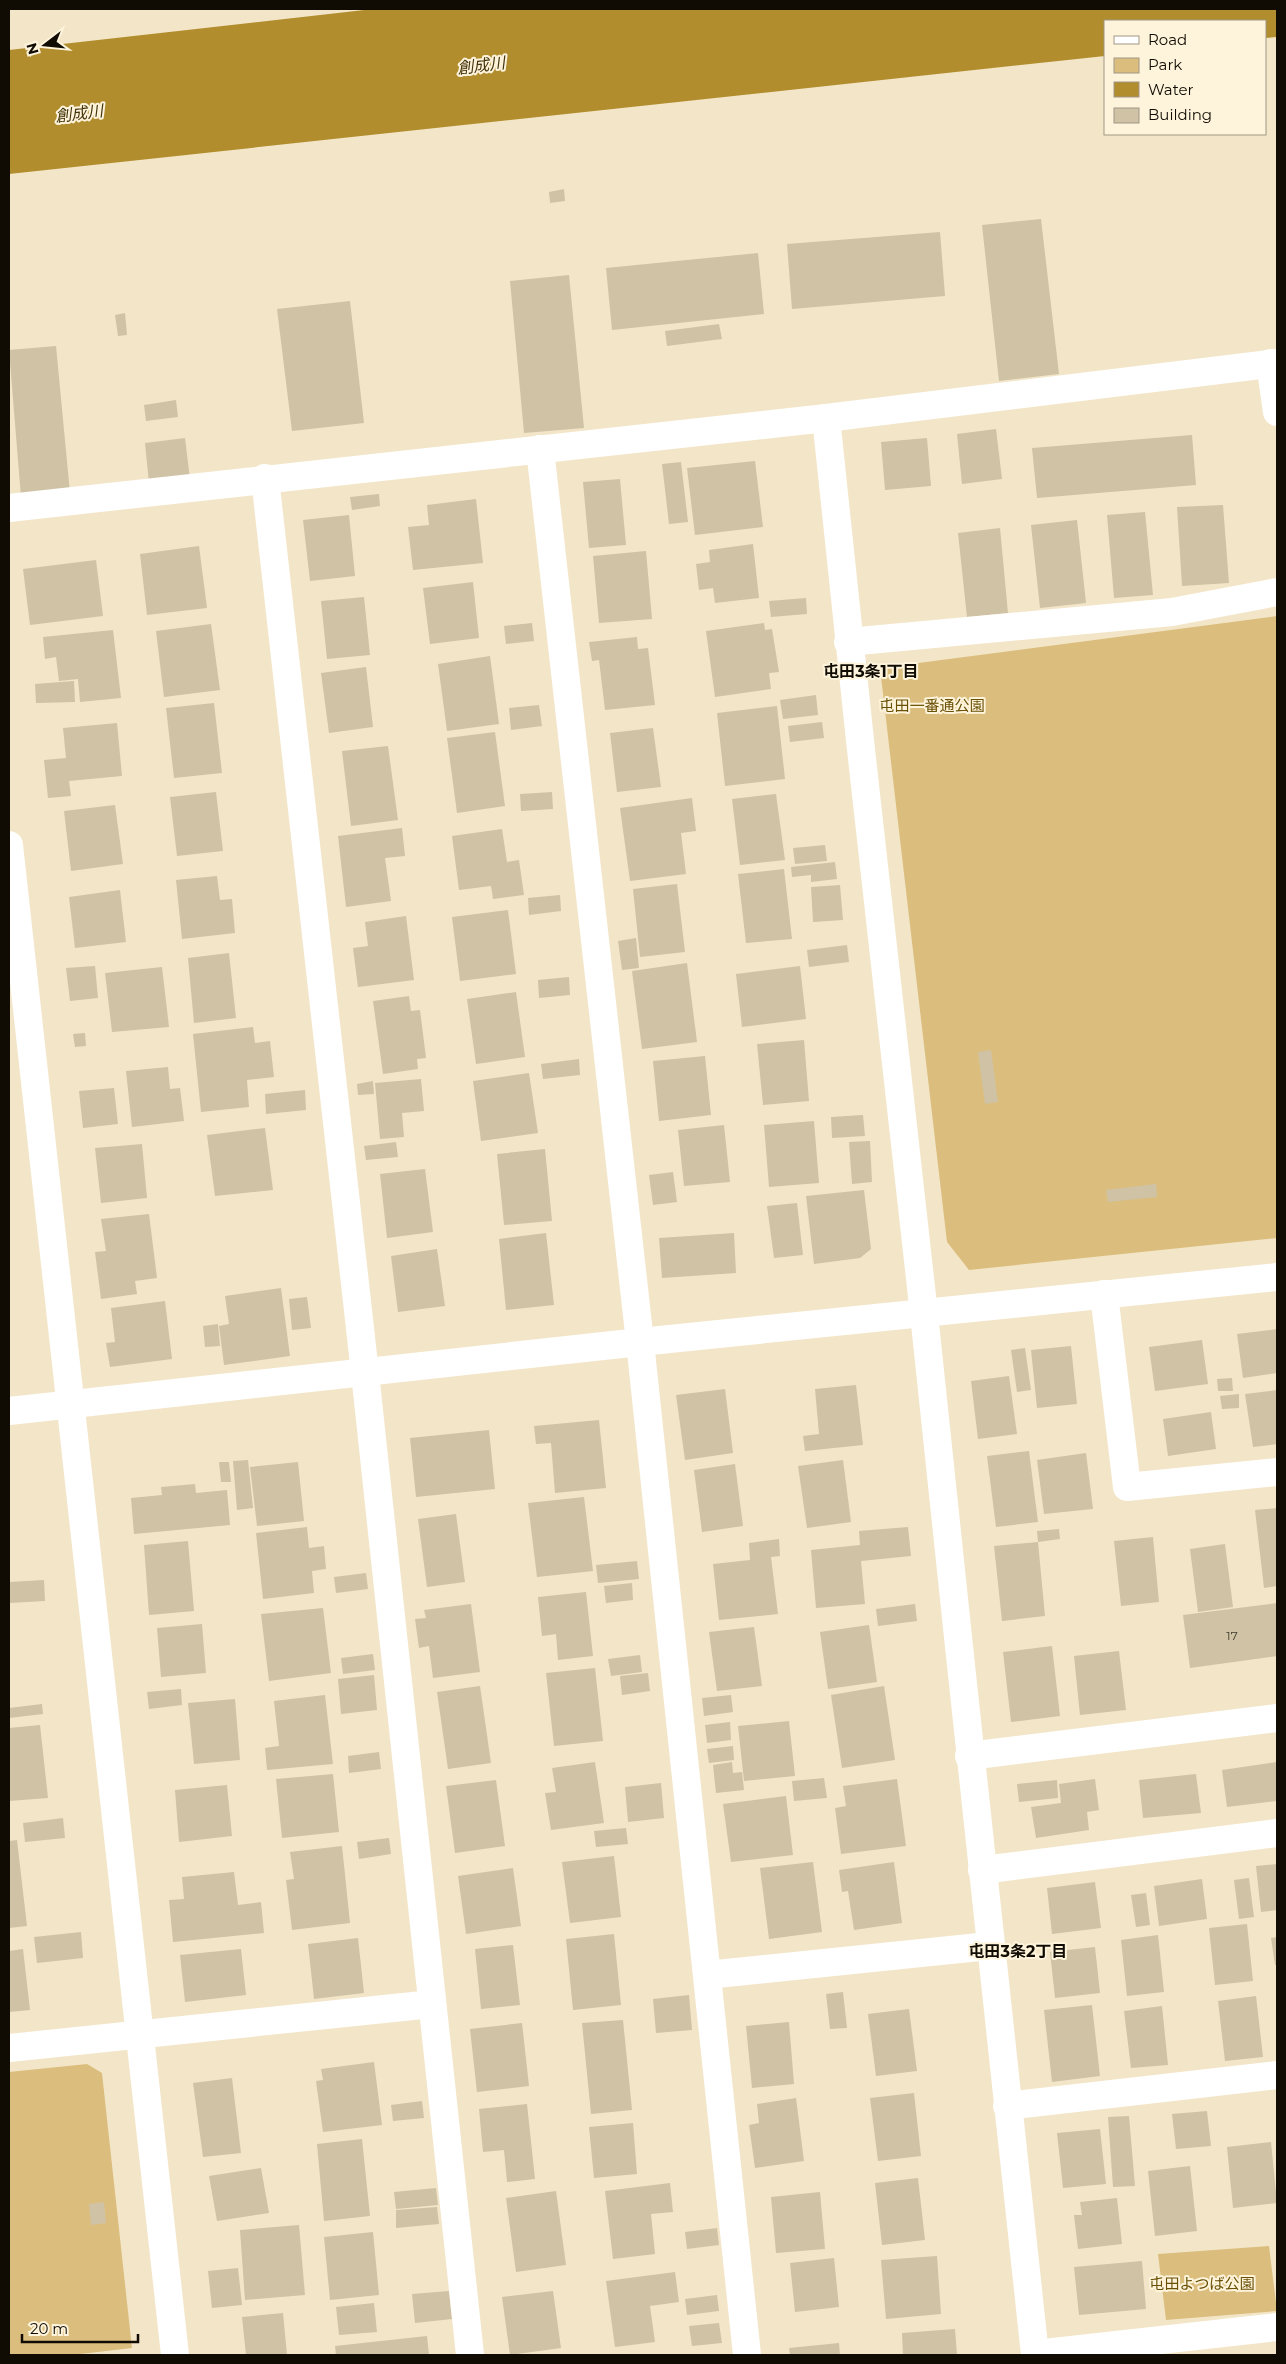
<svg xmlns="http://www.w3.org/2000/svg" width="1286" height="2364" font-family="Montserrat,'Noto Sans JP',sans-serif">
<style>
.green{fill:#dbbe7e}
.water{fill:#b28d2e}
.building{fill:#cfc2a5}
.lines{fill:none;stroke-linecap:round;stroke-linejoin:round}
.minor{stroke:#fff;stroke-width:28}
.labels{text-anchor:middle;stroke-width:4;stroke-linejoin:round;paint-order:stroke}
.number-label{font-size:12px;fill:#403a2c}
.park-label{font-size:15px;fill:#695005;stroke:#fef3db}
.water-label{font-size:16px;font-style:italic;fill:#43340c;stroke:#fef3db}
.neighbourhood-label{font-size:16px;font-weight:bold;fill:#100c03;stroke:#fef3db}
</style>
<rect width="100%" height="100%" fill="#f3e6c8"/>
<g class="green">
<polygon points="1277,616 1277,1238 969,1270 947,1242 880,668"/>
<polygon points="87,2064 102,2073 132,2348 72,2355 9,2355 9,2072"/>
<polygon points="1269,2246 1277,2311 1166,2320 1158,2254"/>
</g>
<polygon class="water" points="373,9 1277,9 1277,37 1265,38 1265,21 1105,21 1105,56 9,174 9,50"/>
<g class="building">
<polygon points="564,189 565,201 550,203 549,192"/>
<polygon points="1041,219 1059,374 999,381 982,225"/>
<polygon points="940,232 945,296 792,309 787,244"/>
<polygon points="758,253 764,314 612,330 606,268"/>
<polygon points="569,275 584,428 524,433 510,281"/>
<polygon points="350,301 364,423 292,431 277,309"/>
<polygon points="125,313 127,335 118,336 115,315"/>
<polygon points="719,324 722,339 667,346 665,331"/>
<polygon points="56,346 70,493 21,497 9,350"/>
<polygon points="176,400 178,417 146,421 144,405"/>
<polygon points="996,429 1002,479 962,484 957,434"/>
<polygon points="1192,435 1196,485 1037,498 1032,448"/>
<polygon points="185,438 190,479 149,483 145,443"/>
<polygon points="927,438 931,486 885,490 881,442"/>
<polygon points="755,461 763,527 695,535 687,468"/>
<polygon points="681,462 688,522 669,524 662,464"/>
<polygon points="620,479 626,545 589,548 583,482"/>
<polygon points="379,494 380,506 352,510 350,497"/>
<polygon points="476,499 483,563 413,570 408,527 429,525 427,505"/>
<polygon points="1223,505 1229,583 1182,586 1177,507"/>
<polygon points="1145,512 1153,595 1114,598 1107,515"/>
<polygon points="349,515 355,576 310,581 303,520"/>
<polygon points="1077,520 1086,603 1040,608 1031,525"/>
<polygon points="1000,528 1008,613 967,617 958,533"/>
<polygon points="753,544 759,598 715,603 713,588 699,590 696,564 710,562 709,550"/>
<polygon points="199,546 207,608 147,615 140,554"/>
<polygon points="646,551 652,619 599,623 593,556"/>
<polygon points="96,560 103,616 30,625 23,569"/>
<polygon points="473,582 479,638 430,644 423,588"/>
<polygon points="364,597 370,655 327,659 321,601"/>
<polygon points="806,598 807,614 771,617 769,601"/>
<polygon points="532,623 534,641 506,644 504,626"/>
<polygon points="764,623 765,630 772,629 779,672 769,673 771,689 715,697 706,631"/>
<polygon points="211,624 220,690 164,697 156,631"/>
<polygon points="113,630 121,698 80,702 78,679 59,681 56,657 45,659 43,637"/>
<polygon points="637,637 638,649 648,648 655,705 605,710 599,660 592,661 589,642"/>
<polygon points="490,656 499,724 447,731 438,664"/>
<polygon points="366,667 373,727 329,733 321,673"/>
<polygon points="74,681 75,702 36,703 35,684"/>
<polygon points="816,695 818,715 783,719 780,700"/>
<polygon points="214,703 222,773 174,778 166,708"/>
<polygon points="539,705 542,726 511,730 509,708"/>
<polygon points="777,706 785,779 725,786 717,713"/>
<polygon points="822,722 824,738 790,742 788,726"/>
<polygon points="117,723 122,776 69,781 71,796 48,798 44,760 66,758 63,728"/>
<polygon points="653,728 661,787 617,792 610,733"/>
<polygon points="495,732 505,806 457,813 447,738"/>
<polygon points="388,746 398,820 351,826 342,751"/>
<polygon points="216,792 223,851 177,856 170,797"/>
<polygon points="552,792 553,809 521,811 520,794"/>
<polygon points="776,794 785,860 740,865 732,799"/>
<polygon points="692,798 696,831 681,833 686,874 630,881 620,808"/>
<polygon points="115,805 123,864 71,871 64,811"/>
<polygon points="402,828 405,856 385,858 391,901 346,907 338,836"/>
<polygon points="502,829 507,862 519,860 524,895 493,899 491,886 459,890 452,836"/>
<polygon points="825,845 827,861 795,864 793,848"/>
<polygon points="835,862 837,879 811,882 811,875 792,877 791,867"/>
<polygon points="784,869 792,939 746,943 738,874"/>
<polygon points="217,876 220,900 232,899 235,933 182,939 176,880"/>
<polygon points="677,884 685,952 640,957 633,889"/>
<polygon points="840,885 843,920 813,922 811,887"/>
<polygon points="120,890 126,942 75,948 69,897"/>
<polygon points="560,895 561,911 529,915 528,898"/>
<polygon points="508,910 516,974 460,981 452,917"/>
<polygon points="406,916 414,980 358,987 353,948 368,946 365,922"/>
<polygon points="636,938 639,968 622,970 618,941"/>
<polygon points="847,945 849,962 809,967 807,950"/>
<polygon points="229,953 236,1018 194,1023 188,958"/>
<polygon points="687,963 697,1042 642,1049 632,971"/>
<polygon points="95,966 98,998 70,1001 66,968"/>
<polygon points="800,966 806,1019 742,1027 736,974"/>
<polygon points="162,967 169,1027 112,1032 105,973"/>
<polygon points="569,977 570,995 539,998 538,980"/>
<polygon points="516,992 525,1057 476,1064 467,999"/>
<polygon points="409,996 411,1011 420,1010 426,1058 417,1059 418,1069 383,1074 373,1001"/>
<polygon points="253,1027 255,1043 270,1041 274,1077 247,1080 249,1107 201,1112 193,1034"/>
<polygon points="85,1033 86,1046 75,1047 73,1034"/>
<polygon points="804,1040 809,1101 763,1105 757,1044"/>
<polygon points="991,1050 998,1102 985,1104 978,1052"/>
<polygon points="705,1056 711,1115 659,1121 653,1061"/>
<polygon points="579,1059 580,1075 543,1079 541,1064"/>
<polygon points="168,1067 170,1089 180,1088 184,1121 132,1127 126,1071"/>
<polygon points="529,1073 538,1133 481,1141 473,1081"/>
<polygon points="421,1079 424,1111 402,1113 404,1137 380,1139 375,1083"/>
<polygon points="373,1081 374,1094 358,1095 357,1084"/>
<polygon points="114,1088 118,1124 83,1128 79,1091"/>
<polygon points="305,1090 306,1110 266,1114 265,1094"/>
<polygon points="863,1115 865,1136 832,1138 831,1117"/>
<polygon points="814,1121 819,1183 769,1187 764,1125"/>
<polygon points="724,1125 730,1182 684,1186 678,1130"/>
<polygon points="265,1128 273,1190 215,1196 207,1135"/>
<polygon points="870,1141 872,1182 852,1184 849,1142"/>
<polygon points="396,1142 398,1157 366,1160 364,1146"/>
<polygon points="142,1144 147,1198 101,1203 95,1148"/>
<polygon points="545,1149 552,1221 504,1225 497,1154"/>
<polygon points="425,1169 433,1232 387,1238 380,1174"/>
<polygon points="673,1172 677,1202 653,1205 649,1175"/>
<polygon points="1156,1184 1157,1197 1108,1202 1106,1190"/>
<polygon points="864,1190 871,1249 860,1258 814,1264 806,1196"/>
<polygon points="797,1203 803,1255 774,1258 767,1206"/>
<polygon points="149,1214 157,1278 135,1281 137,1294 101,1299 95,1252 106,1251 101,1219"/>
<polygon points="546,1233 554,1305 506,1310 499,1239"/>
<polygon points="734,1233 736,1273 662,1278 659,1238"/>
<polygon points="437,1249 445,1306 398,1312 391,1256"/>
<polygon points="281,1288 290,1356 224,1365 219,1326 229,1324 225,1296"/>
<polygon points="307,1297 311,1328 292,1330 289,1299"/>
<polygon points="165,1301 172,1359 110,1367 106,1343 115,1342 111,1308"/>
<polygon points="218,1324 220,1346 205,1347 203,1326"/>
<polygon points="1277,1329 1277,1373 1243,1378 1237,1334"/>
<polygon points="1202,1340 1208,1384 1155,1391 1149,1347"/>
<polygon points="1071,1346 1077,1404 1037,1408 1031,1350"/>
<polygon points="1025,1348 1031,1390 1017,1392 1011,1350"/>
<polygon points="1009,1376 1017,1434 978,1439 971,1381"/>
<polygon points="1232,1378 1233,1391 1218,1391 1217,1379"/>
<polygon points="856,1385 863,1445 805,1451 803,1436 819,1434 815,1389"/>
<polygon points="725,1389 733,1453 685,1460 676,1395"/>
<polygon points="1277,1390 1277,1444 1253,1447 1245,1394"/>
<polygon points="1239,1394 1239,1408 1222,1409 1220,1396"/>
<polygon points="1211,1412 1216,1449 1168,1456 1163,1419"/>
<polygon points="599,1420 606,1488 555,1493 551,1443 536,1444 534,1426"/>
<polygon points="489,1430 495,1489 416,1497 410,1438"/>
<polygon points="1029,1451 1038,1522 996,1527 987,1456"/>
<polygon points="1086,1453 1093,1509 1044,1514 1037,1460"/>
<polygon points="248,1460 253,1508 237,1510 233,1461"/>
<polygon points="843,1460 851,1522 807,1528 798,1466"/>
<polygon points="219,1462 229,1462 231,1482 221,1482"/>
<polygon points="298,1462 304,1521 257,1526 250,1467"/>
<polygon points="735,1464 743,1526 702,1532 694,1470"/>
<polygon points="195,1484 196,1493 227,1490 230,1525 134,1534 131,1498 162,1495 161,1487"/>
<polygon points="584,1497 593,1571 537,1577 528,1503"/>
<polygon points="1277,1508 1277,1586 1264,1588 1255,1510"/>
<polygon points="456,1514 465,1582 427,1587 418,1519"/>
<polygon points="307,1527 309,1548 324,1546 326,1569 312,1571 314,1593 263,1599 256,1533"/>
<polygon points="908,1527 911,1556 861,1561 865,1604 816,1608 811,1550 860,1545 859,1531"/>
<polygon points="1059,1529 1060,1539 1038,1542 1037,1531"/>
<polygon points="1153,1537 1159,1602 1121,1606 1114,1541"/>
<polygon points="779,1539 780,1556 771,1557 778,1614 719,1620 713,1564 750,1560 749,1543"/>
<polygon points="188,1541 194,1611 149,1615 144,1545"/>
<polygon points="1038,1542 1045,1616 1002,1621 994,1546"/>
<polygon points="1225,1544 1233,1607 1198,1612 1190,1549"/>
<polygon points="637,1561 639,1579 598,1583 596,1565"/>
<polygon points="366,1573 368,1589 336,1593 334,1577"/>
<polygon points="44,1580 45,1601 9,1603 9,1582"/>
<polygon points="632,1583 633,1600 606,1603 604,1586"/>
<polygon points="586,1592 593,1656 558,1660 556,1634 542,1636 538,1597"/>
<polygon points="1277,1603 1277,1656 1190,1668 1183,1615"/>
<polygon points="471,1604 480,1672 433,1678 429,1646 419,1648 415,1619 426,1618 424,1610"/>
<polygon points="915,1604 917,1621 878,1626 876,1609"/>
<polygon points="323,1608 331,1673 269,1681 261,1614"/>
<polygon points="202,1624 206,1673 161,1677 157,1628"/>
<polygon points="869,1625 877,1682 828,1689 820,1632"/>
<polygon points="754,1627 762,1686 717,1691 709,1632"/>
<polygon points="1052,1646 1060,1716 1011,1722 1003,1652"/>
<polygon points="1119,1651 1126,1710 1080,1715 1074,1656"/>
<polygon points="373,1654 375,1670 343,1674 341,1658"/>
<polygon points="640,1655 642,1672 611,1676 608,1659"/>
<polygon points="595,1668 603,1741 554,1746 546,1673"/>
<polygon points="648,1673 650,1691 622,1695 620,1676"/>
<polygon points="374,1675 377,1710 341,1714 338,1679"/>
<polygon points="480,1686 491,1763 448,1769 437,1692"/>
<polygon points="884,1686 895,1760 842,1768 831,1695"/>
<polygon points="181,1689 182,1705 149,1709 147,1692"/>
<polygon points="325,1695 333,1764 267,1770 265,1748 279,1746 274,1701"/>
<polygon points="731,1695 733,1712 704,1716 702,1698"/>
<polygon points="235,1699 240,1760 194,1764 188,1703"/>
<polygon points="42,1704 43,1714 9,1718 9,1708"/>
<polygon points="789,1721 795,1776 744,1781 738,1726"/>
<polygon points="730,1722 731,1740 707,1743 705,1725"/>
<polygon points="40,1725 48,1798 9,1801 9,1728"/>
<polygon points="733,1746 734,1760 709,1763 707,1749"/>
<polygon points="379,1752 381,1769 349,1773 348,1756"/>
<polygon points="595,1762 604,1823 551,1830 545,1793 556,1792 552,1768"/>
<polygon points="732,1762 733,1773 742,1772 744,1790 716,1793 713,1765"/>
<polygon points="1277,1762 1277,1801 1227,1807 1222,1770"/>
<polygon points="333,1774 339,1832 282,1838 276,1779"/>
<polygon points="1196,1774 1201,1813 1143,1818 1139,1780"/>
<polygon points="824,1778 827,1798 794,1801 792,1781"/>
<polygon points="897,1779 906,1846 841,1854 835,1808 846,1806 843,1786"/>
<polygon points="1095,1779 1099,1810 1087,1812 1089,1830 1036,1838 1031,1807 1061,1803 1059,1784"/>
<polygon points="496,1780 505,1846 455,1853 446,1786"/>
<polygon points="1057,1780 1058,1798 1019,1802 1017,1784"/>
<polygon points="661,1783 664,1818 628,1822 625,1787"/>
<polygon points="227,1785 232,1836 179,1842 175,1790"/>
<polygon points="786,1796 793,1855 731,1862 723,1804"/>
<polygon points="63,1818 65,1838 25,1842 23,1823"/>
<polygon points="626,1828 628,1844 596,1847 594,1831"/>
<polygon points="389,1838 391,1854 359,1859 357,1842"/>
<polygon points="17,1840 27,1926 9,1928 9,1841"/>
<polygon points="342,1846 350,1923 292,1930 286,1880 294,1879 290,1852"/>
<polygon points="614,1856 621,1917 570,1923 562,1862"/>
<polygon points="813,1862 822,1932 769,1939 760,1868"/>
<polygon points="894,1862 902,1923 854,1930 848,1891 842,1892 839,1870"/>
<polygon points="1277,1864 1277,1910 1261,1912 1256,1866"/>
<polygon points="513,1868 521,1926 466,1934 458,1876"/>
<polygon points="234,1872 238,1905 261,1902 264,1933 173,1942 169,1900 184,1899 182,1877"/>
<polygon points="1249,1878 1254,1917 1239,1919 1234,1880"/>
<polygon points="1202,1879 1207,1919 1159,1926 1154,1886"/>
<polygon points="1095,1882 1101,1928 1052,1934 1047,1888"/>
<polygon points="1146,1893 1150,1925 1136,1927 1131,1895"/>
<polygon points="1247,1924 1253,1981 1215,1985 1209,1928"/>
<polygon points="81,1932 83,1958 37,1963 34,1937"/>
<polygon points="614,1934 621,2005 573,2010 566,1939"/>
<polygon points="1158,1935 1164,1992 1127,1996 1121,1940"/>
<polygon points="1277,1937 1277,1965 1275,1965 1271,1938"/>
<polygon points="358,1938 364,1993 314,1999 308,1944"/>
<polygon points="513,1945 520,2005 481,2009 475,1949"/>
<polygon points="1095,1947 1100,1993 1055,1998 1050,1952"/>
<polygon points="23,1949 30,2010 9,2012 9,1951"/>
<polygon points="241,1949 246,1995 185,2002 180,1955"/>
<polygon points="843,1992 847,2028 830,2029 826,1994"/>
<polygon points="689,1995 692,2030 656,2033 653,1999"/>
<polygon points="1256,1996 1263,2057 1225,2061 1218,2001"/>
<polygon points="1092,2005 1100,2076 1052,2082 1044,2010"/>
<polygon points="1162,2006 1168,2065 1131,2068 1124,2011"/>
<polygon points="909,2009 917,2071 876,2076 868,2014"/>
<polygon points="623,2020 632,2110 591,2114 582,2023"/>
<polygon points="789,2022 794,2084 752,2088 746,2026"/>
<polygon points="522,2023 529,2086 477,2092 470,2029"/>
<polygon points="374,2062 382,2125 323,2132 316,2081 323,2080 321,2069"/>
<polygon points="232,2078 241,2153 203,2157 193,2083"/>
<polygon points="914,2093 921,2156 878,2161 870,2098"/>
<polygon points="796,2098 804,2161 755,2168 749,2125 759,2123 757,2104"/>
<polygon points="422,2101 424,2118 393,2121 391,2105"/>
<polygon points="527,2104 535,2179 507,2182 504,2150 483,2152 479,2109"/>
<polygon points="1207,2111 1211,2146 1176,2149 1172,2114"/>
<polygon points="1129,2116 1135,2186 1113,2187 1108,2117"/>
<polygon points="633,2123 637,2174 594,2178 589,2127"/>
<polygon points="1100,2129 1106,2184 1063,2188 1057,2133"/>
<polygon points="362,2139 370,2216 324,2221 317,2144"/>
<polygon points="1271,2142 1277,2203 1233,2208 1227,2147"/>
<polygon points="1190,2166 1197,2231 1155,2236 1148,2171"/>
<polygon points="261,2168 269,2213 217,2221 209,2176"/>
<polygon points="918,2178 925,2240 882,2245 875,2183"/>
<polygon points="670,2183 673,2212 651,2214 655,2254 613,2259 605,2191"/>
<polygon points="436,2188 438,2205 396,2209 394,2192"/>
<polygon points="556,2191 566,2265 516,2272 506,2198"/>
<polygon points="820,2192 825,2249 776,2253 771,2197"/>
<polygon points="1117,2198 1122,2244 1078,2249 1074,2215 1082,2215 1080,2202"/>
<polygon points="104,2202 106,2223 91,2225 89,2204"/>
<polygon points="437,2207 439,2224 396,2228 396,2210"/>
<polygon points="299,2225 305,2295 245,2300 240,2230"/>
<polygon points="717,2228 719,2245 687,2249 685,2232"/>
<polygon points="373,2232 379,2295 330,2300 324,2237"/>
<polygon points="937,2256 941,2314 886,2319 881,2260"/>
<polygon points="834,2258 839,2307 795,2312 790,2263"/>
<polygon points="1142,2261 1146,2309 1079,2315 1074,2267"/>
<polygon points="238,2268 242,2305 212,2308 208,2271"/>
<polygon points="675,2272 679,2302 650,2306 655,2342 615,2347 606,2281"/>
<polygon points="449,2291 452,2319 415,2323 412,2294"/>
<polygon points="553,2291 561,2348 510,2355 502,2297"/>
<polygon points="717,2295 719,2311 687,2315 685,2299"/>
<polygon points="374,2303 377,2332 339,2335 336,2307"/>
<polygon points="283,2313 287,2355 246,2355 242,2317"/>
<polygon points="719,2323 722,2343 692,2346 689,2326"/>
<polygon points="955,2329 957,2355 903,2355 902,2333"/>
<polygon points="427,2336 429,2355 336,2355 335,2346"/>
<polygon points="839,2343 840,2355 790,2355 789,2348"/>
</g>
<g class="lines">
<g class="minor">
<polyline points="1270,363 1277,412"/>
<path d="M826 418C856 717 891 1015 924 1314 961 1661 996 2008 1035 2355"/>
<polyline points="540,449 640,1342 747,2355"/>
<polyline points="265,478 365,1373 470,2355"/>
<polyline points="9,508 826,418 1277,363"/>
<polyline points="848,642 1172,612 1277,592"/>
<polyline points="9,845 175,2355"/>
<polyline points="1104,1294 1127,1487 1277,1472"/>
<polyline points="9,1411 640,1342 1277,1277"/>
<polyline points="969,1756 1277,1718"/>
<polyline points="982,1870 1277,1833"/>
<polyline points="707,1975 989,1946"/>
<polyline points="9,2048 432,2004"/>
<polyline points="1007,2106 1277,2075"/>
<polyline points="1035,2354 1277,2327"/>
</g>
</g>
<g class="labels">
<g class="number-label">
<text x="1232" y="1640">17</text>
</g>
<g class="park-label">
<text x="932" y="711">屯田一番通公園</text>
<text x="1202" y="2289">屯田よつば公園</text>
</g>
<g class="water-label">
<text transform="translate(481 65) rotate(-7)" y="6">創成川</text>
<text transform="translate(79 113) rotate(-7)" y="6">創成川</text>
</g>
<g class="neighbourhood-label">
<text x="871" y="677">屯田3条1丁目</text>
<text x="1018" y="1957">屯田3条2丁目</text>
</g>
</g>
<rect width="1286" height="2364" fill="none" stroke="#100c03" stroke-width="20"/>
<rect x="1104" y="20" width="162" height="115" fill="#fef3db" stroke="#9f9785"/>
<rect x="1114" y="36" width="25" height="8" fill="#ffffff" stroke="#9f9785"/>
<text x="1148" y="45" font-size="15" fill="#100c03">Road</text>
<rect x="1114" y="58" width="25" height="15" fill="#dbbe7e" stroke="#9f9785"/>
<text x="1148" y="70" font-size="15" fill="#100c03">Park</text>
<rect x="1114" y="82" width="25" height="15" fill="#b28d2e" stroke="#9f9785"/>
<text x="1148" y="95" font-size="15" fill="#100c03">Water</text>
<rect x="1114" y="108" width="25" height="15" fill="#cfc2a5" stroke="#9f9785"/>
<text x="1148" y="120" font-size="15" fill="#100c03">Building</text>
<g transform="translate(45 45) rotate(254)" stroke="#fef3db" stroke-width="4" paint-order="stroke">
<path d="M0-4L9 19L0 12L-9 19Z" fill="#100c03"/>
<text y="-8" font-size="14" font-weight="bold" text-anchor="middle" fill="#100c03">N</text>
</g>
<path d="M22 2334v8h116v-8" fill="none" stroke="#100c03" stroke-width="2.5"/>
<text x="30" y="2334" font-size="15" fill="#100c03" stroke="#fef3db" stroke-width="4" paint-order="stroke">20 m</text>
</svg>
